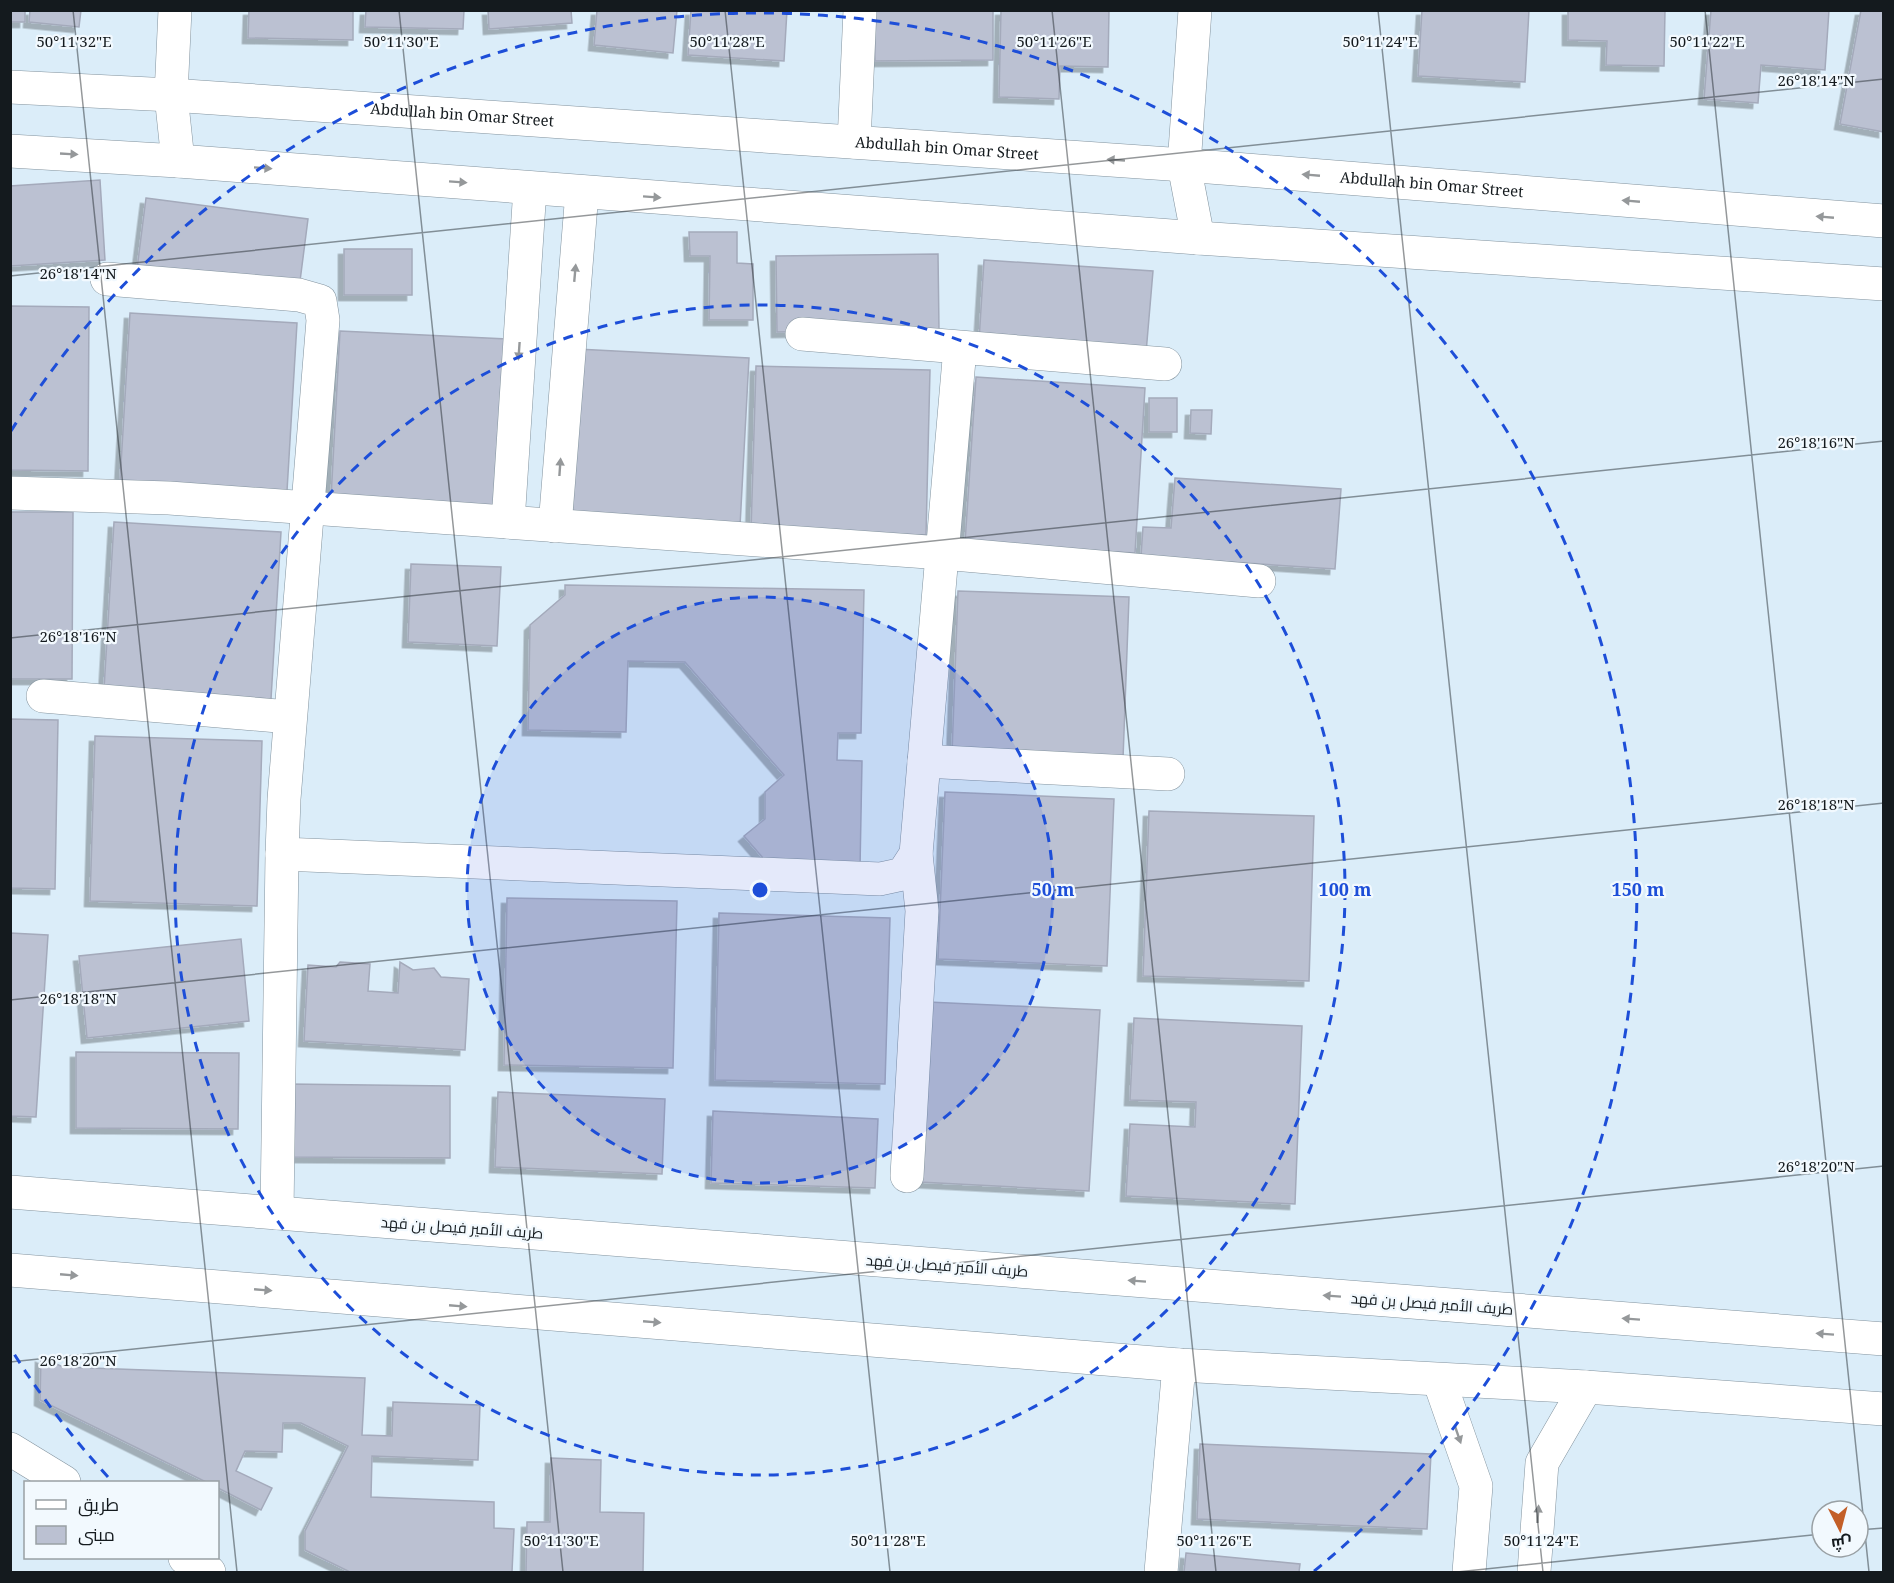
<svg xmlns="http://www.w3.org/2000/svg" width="1894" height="1583" font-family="'Noto Serif',Cairo,serif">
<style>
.building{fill:#bbc1d2;stroke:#a4aabb;stroke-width:1.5;filter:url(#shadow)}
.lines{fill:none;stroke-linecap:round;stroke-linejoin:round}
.minor-casing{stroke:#83939e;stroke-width:34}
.major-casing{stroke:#83939e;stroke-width:34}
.minor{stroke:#fff;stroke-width:33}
.major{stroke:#fff;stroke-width:33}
.oneway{fill:#95989a}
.ticks{fill:none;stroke:#141a1e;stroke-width:1.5;stroke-opacity:0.45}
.ring{fill:none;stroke:#1d4ed8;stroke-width:3;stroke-dasharray:10 8}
.labels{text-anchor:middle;stroke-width:4.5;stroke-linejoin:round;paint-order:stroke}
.street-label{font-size:15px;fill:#141a1e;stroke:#f2f9fe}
.ticks-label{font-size:15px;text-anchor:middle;fill:#141a1e;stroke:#f2f9fe;stroke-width:4.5;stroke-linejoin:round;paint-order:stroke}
.centre{fill:#1d4ed8;stroke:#f2f9fe;stroke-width:3}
.ring-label{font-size:18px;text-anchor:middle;font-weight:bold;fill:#1d4ed8;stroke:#f2f9fe;stroke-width:4.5;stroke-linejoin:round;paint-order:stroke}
</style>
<defs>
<filter id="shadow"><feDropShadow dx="-5.5" dy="5.5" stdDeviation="0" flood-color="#0004"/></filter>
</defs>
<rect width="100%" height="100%" fill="#dbedf9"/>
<g class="building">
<rect x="10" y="10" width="15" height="12"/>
<polygon points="30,10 81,10 79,27 29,22"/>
<polygon points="249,10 353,10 353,40 248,38"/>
<polygon points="366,10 464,10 463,29 365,27"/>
<polygon points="488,10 571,10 572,23 489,29"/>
<polygon points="597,10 677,10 673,53 594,45"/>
<polygon points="691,10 787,10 784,61 688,55"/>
<polygon points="874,10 993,10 993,60 875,61"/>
<polygon points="1001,10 1109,10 1108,67 1060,66 1059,99 999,97"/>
<polygon points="1422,10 1529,10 1525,82 1418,76"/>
<polygon points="1568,10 1665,10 1664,66 1606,65 1607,41 1568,40"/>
<polygon points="1711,10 1829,10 1825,70 1761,65 1758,103 1704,99"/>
<polygon points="1861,10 1884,10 1884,132 1840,124"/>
<polygon points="100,180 105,260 10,266 10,186"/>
<polygon points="146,198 308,219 299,289 137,269"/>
<polygon points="689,232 737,232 737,263 753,264 753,320 709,320 710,256 690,256"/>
<rect x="344" y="249" width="68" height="46"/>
<polygon points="938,254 939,329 777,332 776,256"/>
<polygon points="984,260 1153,271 1146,353 979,341"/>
<polygon points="10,306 89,307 88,471 10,470"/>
<polygon points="130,313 297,323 287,491 120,481"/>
<polygon points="340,331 507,339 498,507 331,498"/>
<polygon points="577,349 749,358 740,526 567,517"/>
<polygon points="756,366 930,370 926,535 751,531"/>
<polygon points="976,377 1145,388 1135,553 965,543"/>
<rect x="1149" y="398" width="28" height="34"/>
<polygon points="1191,410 1212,410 1211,434 1190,433"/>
<polygon points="1175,478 1341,489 1335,569 1141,556 1143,527 1171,528"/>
<polygon points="10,512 73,512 72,679 10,679"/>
<polygon points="114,522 281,532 271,699 104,689"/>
<polygon points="411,564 501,567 497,646 408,642"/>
<polygon points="565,585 864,590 861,733 838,733 837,760 862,761 860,868 770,866 744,836 765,819 765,792 784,775 685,662 628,661 626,732 528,730 530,625 565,595"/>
<polygon points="958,591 1129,597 1123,759 952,753"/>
<polygon points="10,719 58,720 55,889 10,888"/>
<polygon points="95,736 262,741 257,906 90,901"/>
<polygon points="945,792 1114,799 1107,966 938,959"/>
<polygon points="1149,811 1314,816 1309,981 1143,976"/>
<polygon points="507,898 677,901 673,1068 504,1065"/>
<polygon points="719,913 890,918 885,1084 715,1080"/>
<polygon points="10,933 48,935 36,1117 10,1116"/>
<polygon points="241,939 249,1021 87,1038 79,956"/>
<polygon points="340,962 370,964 368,991 398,993 400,962 413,970 434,968 441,977 469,979 465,1050 304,1041 308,965 336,967"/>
<polygon points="928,1002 1100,1010 1089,1191 919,1182"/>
<polygon points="1134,1018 1302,1026 1295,1204 1126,1196 1130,1124 1195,1127 1196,1102 1130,1100"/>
<polygon points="76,1052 239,1053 238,1129 76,1128"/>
<polygon points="288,1084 450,1086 450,1158 288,1157"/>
<polygon points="498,1092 665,1099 662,1174 495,1167"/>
<polygon points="713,1111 878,1119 875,1188 711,1183"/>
<polygon points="41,1357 63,1367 365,1378 362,1435 392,1436 393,1402 480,1405 478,1460 372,1456 371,1497 494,1502 494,1528 514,1529 512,1572 350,1572 305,1550 305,1531 348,1446 301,1423 283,1423 282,1452 245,1451 236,1471 272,1488 261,1510 218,1488 218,1482 206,1482 40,1400"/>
<polygon points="1200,1444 1431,1454 1427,1529 1197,1519"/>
<polygon points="551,1458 601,1460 600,1512 644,1513 643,1572 526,1572 527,1522 550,1522"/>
<polygon points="1186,1553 1300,1564 1299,1572 1184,1572"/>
</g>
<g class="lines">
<g class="minor-casing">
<g id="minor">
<polyline points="175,10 171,95 178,161"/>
<polyline points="1195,10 1184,165 1198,238"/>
<path id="s1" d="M10 87 171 95 1184 165 1884 221"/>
<polyline points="854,142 860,10"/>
<polyline points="10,151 178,161 1198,238 1884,284"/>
<polyline points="107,279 299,295 320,301 323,320 284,799 282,854 880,879 903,874 916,854 960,348"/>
<polyline points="802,334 1165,364"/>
<polyline points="10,493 169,498 942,553 1259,581"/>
<polyline points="508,522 530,188"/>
<polyline points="555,526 582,192"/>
<polyline points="43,696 290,717"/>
<polyline points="924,761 1168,774"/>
<polyline points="907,1176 922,911 916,854"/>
<polyline points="277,1213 282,854"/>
<polyline points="1439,1380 1476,1486 1469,1572"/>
<polyline points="10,1449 64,1482"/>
<polyline points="185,1558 209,1572"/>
<polyline points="1161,1572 1179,1365"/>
<polyline points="1534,1572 1542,1463 1586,1387"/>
</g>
</g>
<g class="major-casing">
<g id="major">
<polyline points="10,1192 1884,1339"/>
<polyline points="10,1270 1179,1365 1586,1387 1884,1409"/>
</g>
</g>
<use href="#minor" class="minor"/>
<use href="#major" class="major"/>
</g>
<defs><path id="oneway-solid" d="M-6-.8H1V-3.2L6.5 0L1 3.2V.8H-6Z" transform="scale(1.5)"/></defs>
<g class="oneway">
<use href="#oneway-solid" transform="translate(69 154) rotate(3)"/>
<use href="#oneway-solid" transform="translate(1116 160) rotate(-176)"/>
<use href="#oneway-solid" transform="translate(263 168) rotate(4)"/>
<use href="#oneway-solid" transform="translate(1311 175) rotate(-175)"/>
<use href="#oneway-solid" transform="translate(458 182) rotate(4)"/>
<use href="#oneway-solid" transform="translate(652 197) rotate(4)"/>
<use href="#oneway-solid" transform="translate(1631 201) rotate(-175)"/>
<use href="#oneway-solid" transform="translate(1825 217) rotate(-175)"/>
<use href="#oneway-solid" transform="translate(575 273) rotate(-85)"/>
<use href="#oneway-solid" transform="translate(519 351) rotate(94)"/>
<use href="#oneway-solid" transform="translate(560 467) rotate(-86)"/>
<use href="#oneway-solid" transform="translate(69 1275) rotate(5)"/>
<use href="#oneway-solid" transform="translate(1137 1281) rotate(-176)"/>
<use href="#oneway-solid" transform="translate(263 1290) rotate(5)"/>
<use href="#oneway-solid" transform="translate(1332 1296) rotate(-176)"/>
<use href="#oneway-solid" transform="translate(458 1306) rotate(5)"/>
<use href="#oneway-solid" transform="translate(1631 1319) rotate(-176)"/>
<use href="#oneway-solid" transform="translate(652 1322) rotate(5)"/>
<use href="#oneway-solid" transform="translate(1825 1334) rotate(-176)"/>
<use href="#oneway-solid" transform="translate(1458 1435) rotate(71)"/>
<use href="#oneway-solid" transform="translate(1538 1514) rotate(-86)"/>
</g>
<path class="ticks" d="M73 10 237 1572M399 10 563 1572M725 10 890 1572M1052 10 1216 1572M1378 10 1543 1572M1705 10 1869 1572M10 276 1884 79M10 638 1884 441M10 1000 1884 803M10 1362 1884 1166M1858 1530 1884 1528M1457 1572 1822 1534"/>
<circle cx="760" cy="890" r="293" fill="#1d4ed8" fill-opacity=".12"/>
<g class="ring">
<circle cx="760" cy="890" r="293"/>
<circle cx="760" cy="890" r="585"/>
<path d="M108 1477A878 878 0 0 1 11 1349M11 431A878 878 0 1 1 1313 1572"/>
</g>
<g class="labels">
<g class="street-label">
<text dy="5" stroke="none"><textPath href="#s1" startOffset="453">Abdullah bin Omar Street</textPath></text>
<text dy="5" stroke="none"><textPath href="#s1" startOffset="939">Abdullah bin Omar Street</textPath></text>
<text dy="5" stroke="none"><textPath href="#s1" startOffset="1425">Abdullah bin Omar Street</textPath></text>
<text transform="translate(462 1228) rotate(4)" y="5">طريف الأمير فيصل بن فهد</text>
<text transform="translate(947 1266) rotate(4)" y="5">طريف الأمير فيصل بن فهد</text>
<text transform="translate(1432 1304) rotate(4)" y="5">طريف الأمير فيصل بن فهد</text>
</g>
</g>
<g class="ticks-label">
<text x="74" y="47">50°11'32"E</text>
<text x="401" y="47">50°11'30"E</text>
<text x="727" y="47">50°11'28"E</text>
<text x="1054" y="47">50°11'26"E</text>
<text x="1380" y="47">50°11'24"E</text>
<text x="1707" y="47">50°11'22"E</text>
<text x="1816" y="86">26°18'14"N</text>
<text x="78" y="279">26°18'14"N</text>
<text x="1816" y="448">26°18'16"N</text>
<text x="78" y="642">26°18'16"N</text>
<text x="1816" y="810">26°18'18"N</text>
<text x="78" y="1004">26°18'18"N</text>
<text x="1816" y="1172">26°18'20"N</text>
<text x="78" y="1366">26°18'20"N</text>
<text x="561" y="1546">50°11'30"E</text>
<text x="888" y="1546">50°11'28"E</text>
<text x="1214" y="1546">50°11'26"E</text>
<text x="1541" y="1546">50°11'24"E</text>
</g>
<circle cx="760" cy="890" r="9" class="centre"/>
<g class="ring-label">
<text x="1053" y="896">50 m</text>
<text x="1345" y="896">100 m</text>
<text x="1638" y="896">150 m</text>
</g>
<rect width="1894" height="1583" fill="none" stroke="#141a1e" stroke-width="24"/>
<rect x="24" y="1481" width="195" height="78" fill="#f2f9fe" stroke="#99a0a4" stroke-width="1.5"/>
<rect x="36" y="1500" width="30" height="9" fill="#ffffff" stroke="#99a0a4" stroke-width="1.5"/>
<text x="78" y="1511" font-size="18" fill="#141a1e">طريق</text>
<rect x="36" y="1526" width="30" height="18" fill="#bbc1d2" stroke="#99a0a4" stroke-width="1.5"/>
<text x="78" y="1541" font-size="18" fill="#141a1e">مبنى</text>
<g transform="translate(1840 1529) rotate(174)"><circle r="28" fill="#f2f9fe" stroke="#99a0a4" stroke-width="1.5"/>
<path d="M0-4.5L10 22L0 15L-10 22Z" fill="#c35f28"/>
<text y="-9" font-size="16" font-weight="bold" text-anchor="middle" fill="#141a1e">ش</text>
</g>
</svg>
